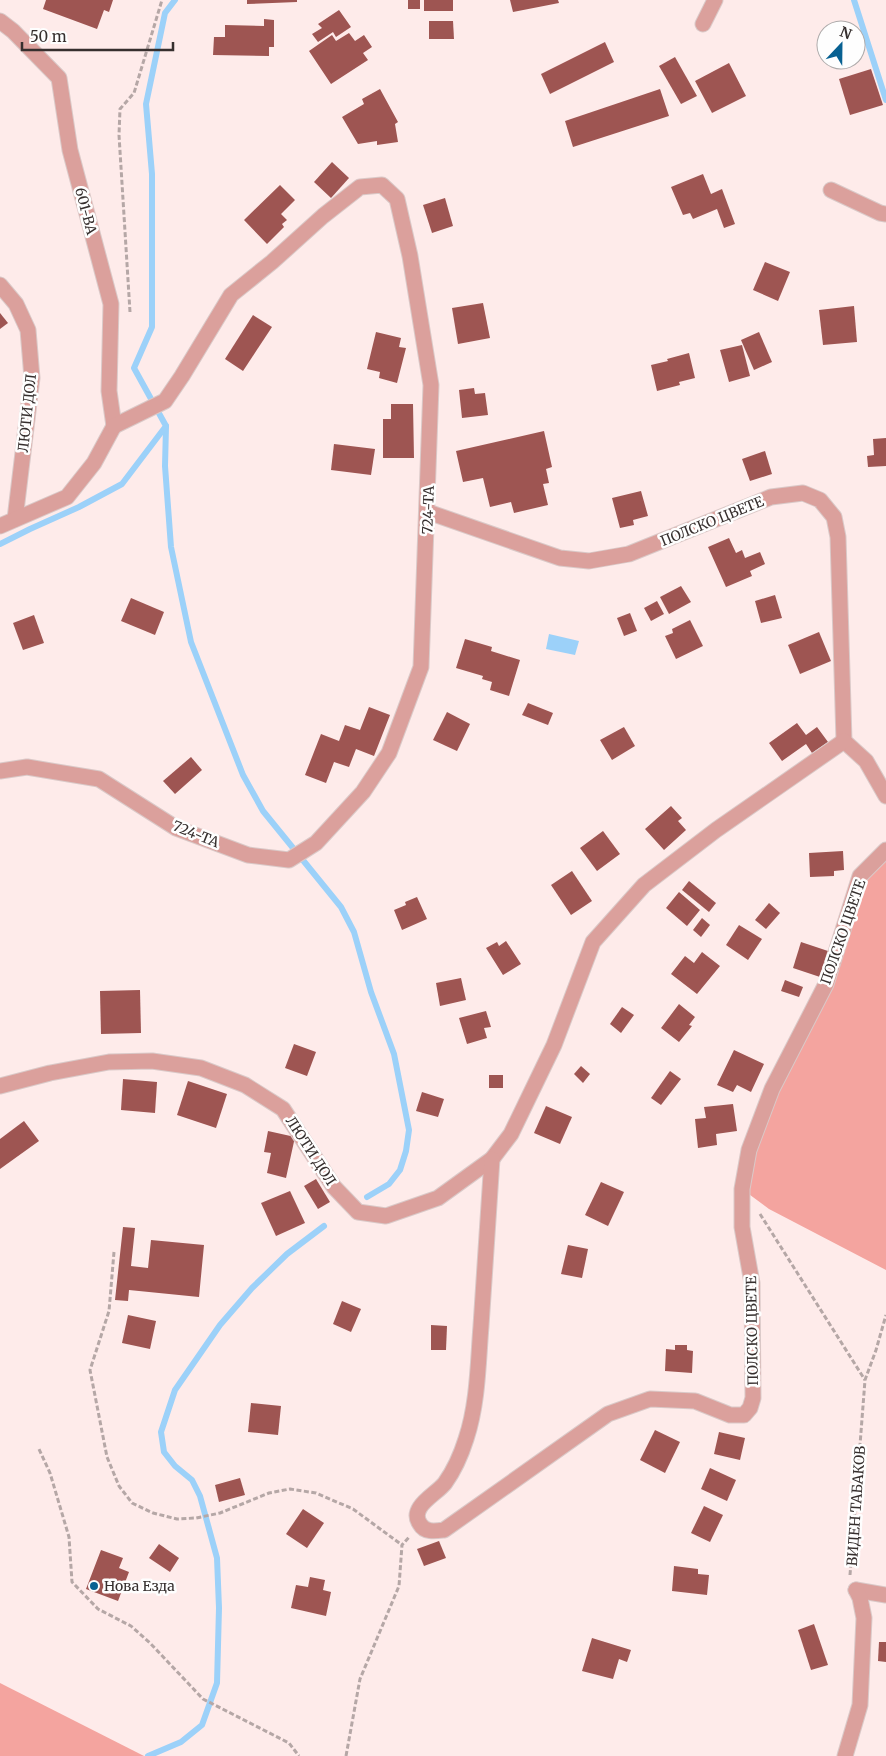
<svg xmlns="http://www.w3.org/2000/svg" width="886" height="1756" font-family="Merriweather,serif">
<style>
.green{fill:#f4a49f}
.water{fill:#9cd1f9}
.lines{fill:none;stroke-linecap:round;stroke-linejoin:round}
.stream{stroke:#9cd1f9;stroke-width:6}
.building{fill:#9e5552}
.street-casing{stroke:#dac9c8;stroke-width:17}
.path{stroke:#b5a7a6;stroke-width:3;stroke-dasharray:5 2.5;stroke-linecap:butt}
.street{stroke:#dba09c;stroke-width:15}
.poi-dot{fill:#086192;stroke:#fefefe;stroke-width:2}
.labels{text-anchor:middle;stroke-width:5;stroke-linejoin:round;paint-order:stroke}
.street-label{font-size:14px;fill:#362f2e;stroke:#fefefe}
.poi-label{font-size:14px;fill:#362f2e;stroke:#fefefe;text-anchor:start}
</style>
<rect width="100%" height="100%" fill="#feebea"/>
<g class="green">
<polygon points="886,850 886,1270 769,1209 742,1189 749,1150 826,984 860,876"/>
<polygon points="0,1683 144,1756 0,1756"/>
</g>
<polygon class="water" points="549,634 579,641 575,655 546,649"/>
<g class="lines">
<g class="stream">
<polyline points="854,0 886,100"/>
<polyline points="166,426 165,466 171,547 191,642 243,775 263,811 341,907 354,932 371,992 394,1054 409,1130 406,1151 400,1170 389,1184 367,1197"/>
<polyline points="0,544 30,529 79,507 122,484 166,426 134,368 152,327 152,174 146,104 165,13 175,0"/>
<polyline points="148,1756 181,1742 202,1725 217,1683 219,1608 217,1558 200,1496 192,1480 175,1466 164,1452 161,1432 175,1390 220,1325 252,1288 287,1254 324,1226"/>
</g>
</g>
<g class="building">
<polygon points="46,0 113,0 109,12 104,10 97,29 43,9"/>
<polygon points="247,0 297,0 297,2 247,4"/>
<rect x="408" y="0" width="12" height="9"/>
<rect x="424" y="0" width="29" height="11"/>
<polygon points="510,0 558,0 559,3 513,12"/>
<polygon points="339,10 351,27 336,37 333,32 318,42 312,34 322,28 318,24"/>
<polygon points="264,19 274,20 274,47 269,47 269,56 213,55 214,37 225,37 225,25 264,26"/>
<polygon points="429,21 453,21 454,39 429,39"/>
<polygon points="349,33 355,41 364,35 372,47 363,53 368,60 331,84 309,51 332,35 336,41"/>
<polygon points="605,42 614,62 550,94 541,74"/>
<polygon points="675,57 697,96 681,104 659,66"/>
<polygon points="729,63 746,96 712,113 695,81"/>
<polygon points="871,69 883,105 850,115 839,79"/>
<polygon points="380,89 398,122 395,124 398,142 377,145 377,141 358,144 342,117 364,104 362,99"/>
<polygon points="660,89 669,116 573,147 565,121"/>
<polygon points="332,162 349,178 331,198 314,182"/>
<polygon points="703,174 711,194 722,189 735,224 724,228 717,209 693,219 690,213 683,215 671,187"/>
<polygon points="280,185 295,200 281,214 287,220 282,224 284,227 267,244 244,220"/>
<polygon points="445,198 453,226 432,233 423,205"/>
<polygon points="765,262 790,272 778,301 753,290"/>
<polygon points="483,303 490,338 458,344 452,308"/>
<polygon points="854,306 857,342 823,345 819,310"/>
<polygon points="0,313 8,323 0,329"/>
<polygon points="253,315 272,327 243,371 225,359"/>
<polygon points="376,332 401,338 399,347 406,348 397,383 379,378 380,372 367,369"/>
<polygon points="759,332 772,362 754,370 741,340"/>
<polygon points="742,345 750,376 729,382 720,350"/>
<polygon points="689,353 695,378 679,382 680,385 657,391 651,365 668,361 667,359"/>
<polygon points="474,388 475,394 485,393 488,415 462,418 459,390"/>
<polygon points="391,404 413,404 414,458 383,458 383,419 391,419"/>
<polygon points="544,431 552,467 546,469 549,483 543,484 548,505 514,513 511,502 490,507 483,478 463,482 456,451"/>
<polygon points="886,438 886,466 868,467 867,456 874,455 873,439"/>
<polygon points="334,444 375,449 371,475 331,470"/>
<polygon points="765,451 772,474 750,481 742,459"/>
<polygon points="641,491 648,516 633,520 634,525 620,528 612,498"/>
<polygon points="729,538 736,553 742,550 745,558 760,552 765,564 750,571 752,576 726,587 708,547"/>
<polygon points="681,586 691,602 669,614 660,597"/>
<polygon points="775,595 782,618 761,623 755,601"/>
<polygon points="131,598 164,612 155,635 121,621"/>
<polygon points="657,601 664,614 651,621 644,608"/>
<polygon points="630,613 637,631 624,636 617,618"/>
<polygon points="34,615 44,643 23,650 13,623"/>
<polygon points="690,620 703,646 676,659 665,636 673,633 672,629"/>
<polygon points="819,632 831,661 800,674 788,645"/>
<polygon points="465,639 492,647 491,651 520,660 509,696 490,690 492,682 482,679 483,676 456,668"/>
<polygon points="528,703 553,713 548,725 522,715"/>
<polygon points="369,707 390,715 374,756 356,749 349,767 334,762 326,783 305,775 321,734 339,741 345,725 360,730"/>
<polygon points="447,712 470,724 457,751 433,740"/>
<polygon points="797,723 806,735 817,727 828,742 812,753 806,744 782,761 769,743"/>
<polygon points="624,727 635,746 612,760 600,740"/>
<polygon points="191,757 202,770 175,794 163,781"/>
<polygon points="671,806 682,818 678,821 686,830 664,850 645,829"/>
<polygon points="603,831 620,854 597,871 580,848"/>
<polygon points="843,851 844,870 834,871 834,876 810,877 809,853"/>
<polygon points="572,871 592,901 571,915 551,885"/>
<polygon points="689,881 716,903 709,912 682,890"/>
<polygon points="679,892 700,910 687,926 666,908"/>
<polygon points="417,897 427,919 402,930 394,910 406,905 405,902"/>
<polygon points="769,903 780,913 766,929 755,920"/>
<polygon points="702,918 710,925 701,937 693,930"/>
<polygon points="739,925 762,939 748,960 726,945"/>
<polygon points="506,941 521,964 503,975 486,948 497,942 499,946"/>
<polygon points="801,942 831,952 823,978 793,968"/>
<polygon points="702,952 720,966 697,994 671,974 685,956 694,963"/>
<polygon points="461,978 466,1000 440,1006 436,983"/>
<polygon points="785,980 803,987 799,997 781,991"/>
<polygon points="140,990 141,1033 101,1034 100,991"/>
<polygon points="679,1004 695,1017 689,1025 692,1026 679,1042 661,1028"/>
<polygon points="622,1007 634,1015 621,1033 610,1024"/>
<polygon points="486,1011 491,1027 484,1028 487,1038 467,1044 459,1018"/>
<polygon points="294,1044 316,1052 307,1076 285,1068"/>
<polygon points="734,1050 764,1064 751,1092 737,1085 733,1092 717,1085"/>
<polygon points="581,1066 590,1074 583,1083 574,1074"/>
<polygon points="670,1071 681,1079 661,1105 651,1098"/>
<rect x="489" y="1075" width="14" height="13"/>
<polygon points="123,1079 157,1082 155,1113 121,1110"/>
<polygon points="188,1081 227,1094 216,1128 177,1115"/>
<polygon points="422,1092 444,1099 438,1117 416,1111"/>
<polygon points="733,1104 737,1131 716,1134 717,1145 698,1148 695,1119 706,1118 704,1107"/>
<polygon points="546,1106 572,1117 560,1144 534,1133"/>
<polygon points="24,1121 39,1141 0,1169 0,1139"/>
<polygon points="268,1131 295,1137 286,1178 267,1173 271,1153 264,1152"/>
<polygon points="316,1179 330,1202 318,1209 304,1186"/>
<polygon points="601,1182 624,1192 608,1226 585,1215"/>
<polygon points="290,1191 305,1223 276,1236 261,1203"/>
<polygon points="123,1227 135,1228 131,1266 148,1268 151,1240 204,1245 199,1297 129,1290 128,1301 115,1300"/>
<polygon points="568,1245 588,1249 582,1278 561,1274"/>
<polygon points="342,1301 361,1309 351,1332 333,1324"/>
<polygon points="128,1315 156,1321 150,1349 122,1343"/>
<polygon points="431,1325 447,1326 446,1350 431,1350"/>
<polygon points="675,1345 687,1345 687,1350 693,1351 692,1373 665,1371 666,1349 675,1350"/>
<polygon points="251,1403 281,1406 278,1435 248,1432"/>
<polygon points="655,1430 680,1442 665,1473 640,1460"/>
<polygon points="719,1432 745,1438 740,1460 714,1454"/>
<polygon points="710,1468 736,1480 727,1501 701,1489"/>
<polygon points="240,1478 245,1495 219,1502 215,1485"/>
<polygon points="704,1506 723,1515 710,1542 691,1533"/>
<polygon points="303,1509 324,1523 307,1548 286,1534"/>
<polygon points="439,1541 446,1558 424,1566 417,1549"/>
<polygon points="159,1544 179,1558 170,1572 149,1558"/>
<polygon points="101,1550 123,1558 119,1568 129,1572 118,1601 86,1589"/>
<polygon points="674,1566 698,1569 698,1574 709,1575 707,1595 672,1591"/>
<polygon points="310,1577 325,1580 323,1590 331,1592 326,1616 291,1608 296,1585 308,1587"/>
<polygon points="814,1624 828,1665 811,1670 798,1630"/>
<polygon points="592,1638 631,1650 627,1662 619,1659 613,1679 582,1671"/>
<polygon points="879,1642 886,1642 886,1662 878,1661"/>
</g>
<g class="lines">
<g class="street-casing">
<g id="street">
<polyline points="0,21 13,31 59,78 70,150 111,304 109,391 114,426"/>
<polyline points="703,24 715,0"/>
<polyline points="831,190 880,213 886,214"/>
<polyline points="0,285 16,304 28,330 32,378 15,519"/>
<polyline points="428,512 560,558 589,561 629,554 771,497 803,493 820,500 834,517 838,537 844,741 866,761 886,796"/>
<polyline points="0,526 67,497 94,463 114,426"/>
<polyline points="0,771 27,767 99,779 176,828 248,855 289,860 316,843 363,792 389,753 421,667 431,385 410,256 397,199 382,185 360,187 323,216 272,262 231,295 182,376 165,401 114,426"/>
<polyline points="0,1086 50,1073 109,1062 152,1061 201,1068 245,1085 283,1109 334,1187 358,1212 386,1216 438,1198 492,1159 511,1134 554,1045 593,942 644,885 716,830 844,741"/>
<path d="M492 1159C488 1215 485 1270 481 1326 478 1363 478 1403 466 1439 461 1455 455 1469 445 1483 437 1494 408 1507 420 1524 425 1533 436 1531 444 1530L608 1414 650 1399 695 1401 730 1415H744L750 1408 753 1398 752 1283 742 1227V1189L749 1150 772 1089 826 984 860 876 886 850"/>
<polyline points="856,1590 886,1595"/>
<polyline points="845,1756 860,1705 864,1618 860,1598 856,1590"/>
</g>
</g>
<g class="path">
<polyline points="130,312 119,135 120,109 134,93 162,0"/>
<polyline points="760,1214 865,1380"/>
<polyline points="114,1252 109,1311 90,1370 107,1457 119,1486 132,1503 153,1513 177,1519 196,1518 220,1513 269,1493 290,1489 316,1493 353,1509 402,1545"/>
<polyline points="39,1449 50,1473 69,1537 72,1582 98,1609 131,1626 150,1643 203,1699 289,1743 299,1756"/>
<polyline points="850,1575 865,1380 876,1350 886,1315"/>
<polyline points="346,1756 360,1679 399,1586 402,1545 410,1536"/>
</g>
<use href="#street" class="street"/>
</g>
<circle class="poi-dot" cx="94" cy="1586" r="5"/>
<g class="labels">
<g class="street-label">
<text transform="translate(86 211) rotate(75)" y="5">601-ВА</text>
<text transform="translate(27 413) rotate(-84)" y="5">ЛЮТИ ДОЛ</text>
<text transform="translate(428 510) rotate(-88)" y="5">724-ТА</text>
<text transform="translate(712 521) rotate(-22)" y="5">ПОЛСКО ЦВЕТЕ</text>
<text transform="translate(196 834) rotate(22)" y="5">724-ТА</text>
<text transform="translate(843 932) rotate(-71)" y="5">ПОЛСКО ЦВЕТЕ</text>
<text transform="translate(311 1151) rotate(57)" y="5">ЛЮТИ ДОЛ</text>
<text transform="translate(752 1331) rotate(-91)" y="5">ПОЛСКО ЦВЕТЕ</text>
<text transform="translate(856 1506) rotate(-86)" y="5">ВИДЕН ТАБАКОВ</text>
</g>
<g class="poi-label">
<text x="104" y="1591">Нова Езда</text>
</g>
</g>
<g transform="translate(841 45) rotate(22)"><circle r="24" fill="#fefefe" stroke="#aeabab"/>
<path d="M0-4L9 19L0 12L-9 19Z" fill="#086192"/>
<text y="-8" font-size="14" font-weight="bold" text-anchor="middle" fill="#362f2e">N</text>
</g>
<path d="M22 42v8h151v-8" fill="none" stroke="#362f2e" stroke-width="2.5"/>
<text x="30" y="42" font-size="15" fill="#362f2e" stroke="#fefefe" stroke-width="4" paint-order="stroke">50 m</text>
</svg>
